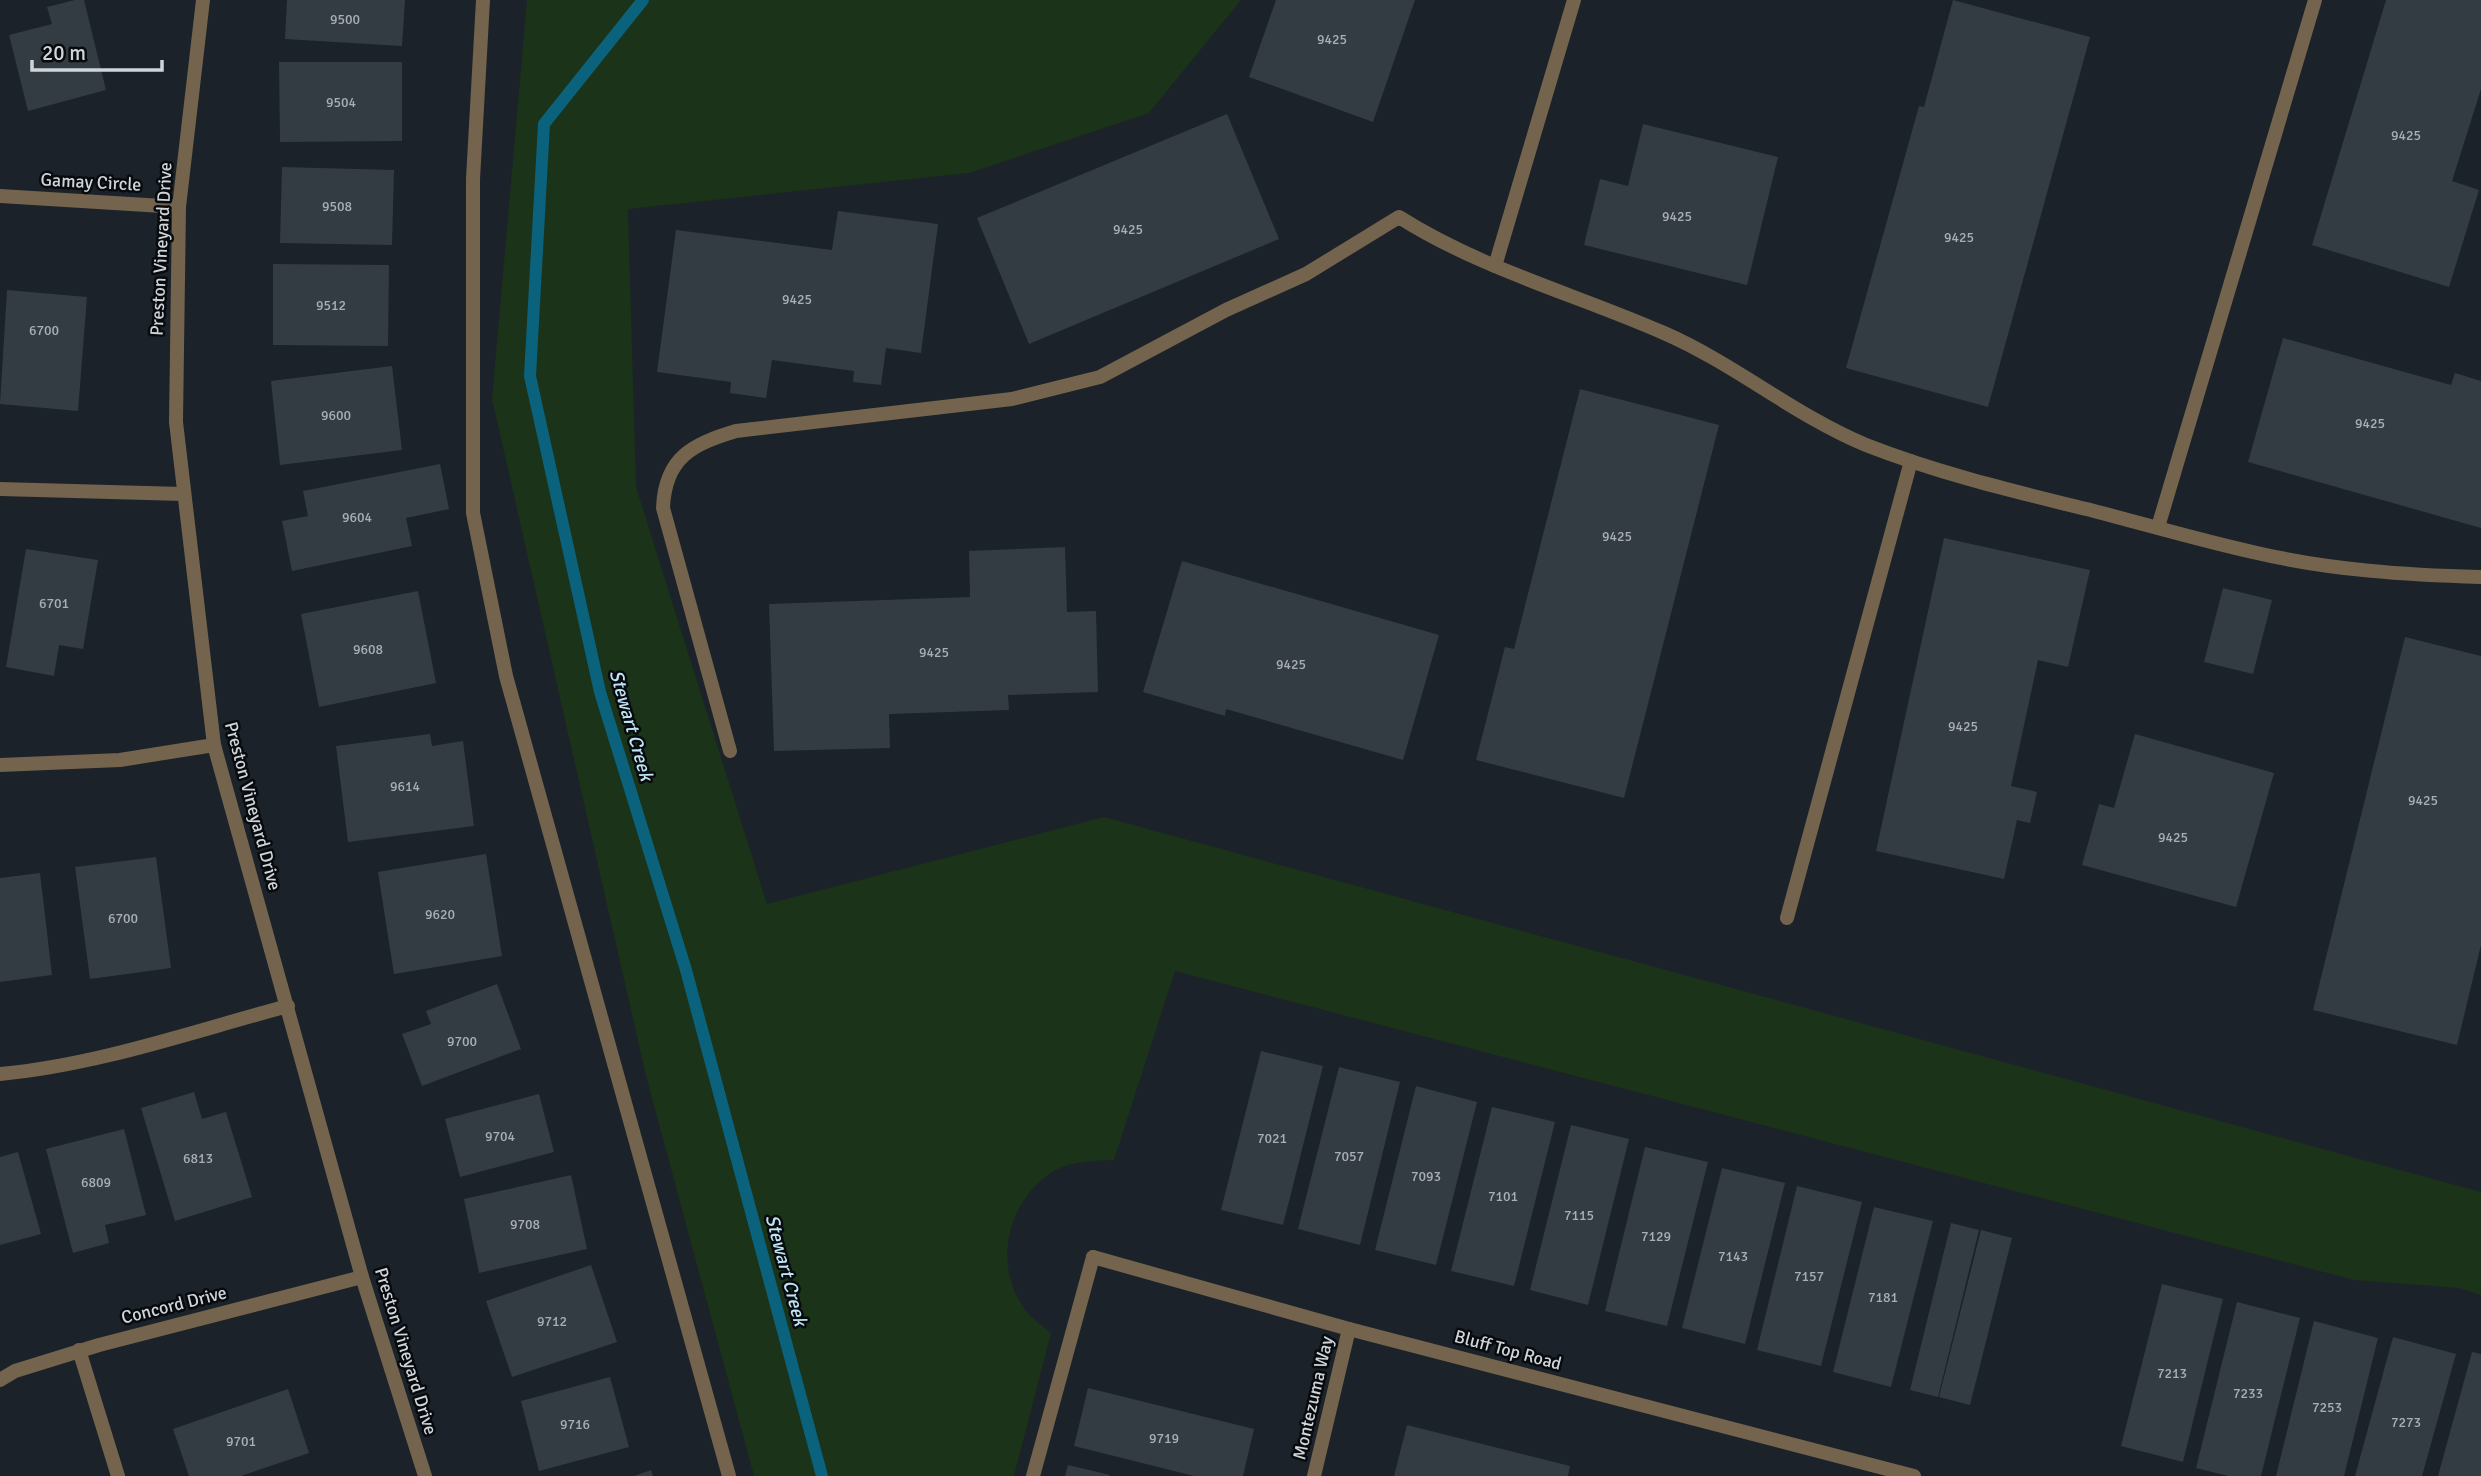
<svg xmlns="http://www.w3.org/2000/svg" width="2481" height="1476" font-family="Signika,sans-serif">
<style>
.green{fill:#1b3318}
.lines{fill:none;stroke-linecap:round;stroke-linejoin:round}
.stream{stroke:#0b627d;stroke-width:12}
.building{fill:#343c43}
.service{stroke:#74634d;stroke-width:14}
.minor{stroke:#74634d;stroke-width:14}
.tertiary{stroke:#74634d;stroke-width:14}
.labels{text-anchor:middle;stroke-width:5;stroke-linejoin:round;paint-order:stroke}
.number-label{font-size:14px;fill:#a9afb4}
.street-label{font-size:18px;fill:#d0d5d9;stroke:#080b0e}
.water-label{font-size:19px;font-style:italic;fill:#bee4f5;stroke:#080b0e}
</style>
<rect width="100%" height="100%" fill="#1b2229"/>
<path class="green" d="M527 0H1241L1149 113 969 173 628 209 636 487 767 904 1104 817 2481 1192V1295L2459 1288 2354 1280 1175 971 1114 1160C1092 1161 1069 1161 1051 1173 1006 1203 992 1268 1027 1312 1033 1320 1043 1326 1051 1333L1014 1476H754L646 1076 492 399Z"/>
<g class="lines">
<polyline class="stream" points="643,0 544,124 530,376 600,692 686,970 822,1476"/>
</g>
<g class="building">
<polygon points="75,0 84,0 106,90 28,111 9,35 52,24 47,7"/>
<polygon points="287,0 405,0 402,46 285,39"/>
<polygon points="1276,0 1415,0 1373,122 1249,77"/>
<polygon points="1953,0 2090,37 1988,407 1846,368 1919,106 1924,107"/>
<polygon points="2386,0 2481,0 2481,89 2452,181 2479,190 2449,287 2312,245"/>
<polygon points="279,62 402,62 402,141 280,142"/>
<polygon points="1227,114 1279,239 1029,344 977,218"/>
<polygon points="1643,124 1778,157 1747,285 1584,245 1600,179 1628,186"/>
<polygon points="282,167 394,170 392,245 280,243"/>
<polygon points="838,211 938,224 921,353 886,348 881,385 853,382 854,371 772,360 766,398 730,393 731,382 657,372 676,230 832,250"/>
<polygon points="273,264 389,265 388,346 273,345"/>
<polygon points="7,290 87,297 78,411 0,404"/>
<polygon points="2283,338 2451,385 2455,373 2481,381 2481,528 2248,462"/>
<polygon points="392,366 402,450 280,465 271,381"/>
<polygon points="1580,389 1719,425 1624,798 1476,760 1505,647 1514,649"/>
<polygon points="440,464 449,509 406,518 412,546 292,571 282,521 308,516 303,491"/>
<polygon points="1944,538 2090,570 2068,667 2038,660 2011,786 2037,792 2030,823 2017,820 2004,879 1876,851"/>
<polygon points="1065,547 1067,612 1096,611 1098,692 1008,695 1009,710 889,714 890,748 774,751 769,604 970,597 969,551"/>
<polygon points="26,549 98,560 83,649 59,645 54,676 6,667"/>
<polygon points="1182,561 1439,635 1403,760 1226,709 1225,716 1143,692"/>
<polygon points="2223,588 2272,600 2253,674 2204,662"/>
<polygon points="418,591 436,683 319,707 301,614"/>
<polygon points="2405,637 2481,656 2481,945 2457,1045 2313,1010"/>
<polygon points="430,734 432,746 463,741 474,826 348,842 336,746"/>
<polygon points="2135,734 2274,773 2236,907 2082,865 2099,804 2114,808"/>
<polygon points="486,854 502,956 394,974 378,872"/>
<polygon points="156,857 171,968 90,979 75,867"/>
<polygon points="40,873 52,975 0,982 0,878"/>
<polygon points="497,984 521,1049 422,1086 402,1034 431,1024 426,1011"/>
<polygon points="1261,1051 1323,1066 1283,1225 1221,1210"/>
<polygon points="1339,1067 1400,1082 1360,1245 1298,1229"/>
<polygon points="1416,1086 1477,1102 1436,1265 1375,1250"/>
<polygon points="194,1092 202,1119 226,1112 252,1197 175,1221 141,1108"/>
<polygon points="539,1094 554,1152 460,1177 445,1119"/>
<polygon points="1492,1107 1555,1122 1514,1286 1451,1271"/>
<polygon points="1571,1125 1629,1139 1588,1305 1530,1290"/>
<polygon points="124,1129 146,1215 105,1225 109,1243 73,1253 46,1149"/>
<polygon points="1645,1147 1708,1162 1667,1326 1605,1311"/>
<polygon points="18,1152 41,1234 0,1245 0,1157"/>
<polygon points="1722,1168 1785,1183 1745,1344 1682,1328"/>
<polygon points="571,1175 587,1249 479,1273 464,1199"/>
<polygon points="1797,1186 1862,1202 1821,1366 1757,1350"/>
<polygon points="1874,1207 1933,1221 1891,1387 1833,1372"/>
<polygon points="1951,1223 1979,1230 1938,1397 1910,1390"/>
<polygon points="1981,1230 2012,1238 1970,1405 1939,1397"/>
<polygon points="591,1265 617,1342 512,1377 486,1301"/>
<polygon points="2162,1284 2223,1299 2183,1462 2121,1446"/>
<polygon points="2237,1302 2300,1318 2261,1476 2228,1476 2196,1468"/>
<polygon points="2314,1321 2378,1338 2344,1476 2276,1476"/>
<polygon points="2393,1337 2456,1354 2422,1476 2355,1476"/>
<polygon points="2472,1352 2481,1354 2481,1476 2438,1476"/>
<polygon points="610,1377 629,1447 539,1471 521,1401"/>
<polygon points="1088,1388 1254,1429 1243,1476 1194,1476 1074,1446"/>
<polygon points="288,1389 309,1453 241,1476 189,1476 173,1429"/>
<polygon points="1407,1425 1570,1466 1568,1476 1394,1476"/>
<polygon points="1068,1465 1110,1475 1110,1476 1065,1476"/>
<polygon points="651,1470 653,1476 634,1476"/>
</g>
<g class="lines">
<g class="service">
<polyline points="483,0 473,179 473,513 506,676 729,1476"/>
<polyline points="1495,266 1574,0"/>
<polyline points="0,489 183,494"/>
<polyline points="2158,527 2315,0"/>
<path d="M730 751 663 508C665 457 693 444 736 431L1012 399 1100 377 1226 310 1306 274 1399 217C1481 269 1575 294 1664 333 1735 364 1794 415 1866 445 1940 474 2017 492 2094 511 2148 525 2202 541 2257 553 2330 570 2406 575 2481 577"/>
<polyline points="1787,918 1911,461"/>
<path d="M0 1074C98 1065 194 1031 288 1006"/>
<polyline points="79,1350 118,1476"/>
<polyline points="1033,1476 1093,1257"/>
</g>
<g class="minor">
<polyline points="0,196 179,207"/>
<polyline points="0,765 120,760 214,745"/>
<polyline points="1093,1257 1349,1329 1914,1476"/>
<polyline points="0,1380 15,1371 99,1345 362,1277"/>
<polyline points="1314,1476 1349,1329"/>
</g>
<polyline class="tertiary" points="203,0 179,207 176,422 214,745 362,1277 425,1476"/>
</g>
<g class="labels">
<g class="number-label">
<text x="345" y="24">9500</text>
<text x="1332" y="44">9425</text>
<text x="341" y="107">9504</text>
<text x="2406" y="140">9425</text>
<text x="337" y="211">9508</text>
<text x="1677" y="221">9425</text>
<text x="1128" y="234">9425</text>
<text x="1959" y="242">9425</text>
<text x="797" y="304">9425</text>
<text x="331" y="310">9512</text>
<text x="44" y="335">6700</text>
<text x="336" y="420">9600</text>
<text x="2370" y="428">9425</text>
<text x="357" y="522">9604</text>
<text x="1617" y="541">9425</text>
<text x="54" y="608">6701</text>
<text x="368" y="654">9608</text>
<text x="934" y="657">9425</text>
<text x="1291" y="669">9425</text>
<text x="1963" y="731">9425</text>
<text x="405" y="791">9614</text>
<text x="2423" y="805">9425</text>
<text x="2173" y="842">9425</text>
<text x="440" y="919">9620</text>
<text x="123" y="923">6700</text>
<text x="462" y="1046">9700</text>
<text x="500" y="1141">9704</text>
<text x="1272" y="1143">7021</text>
<text x="1349" y="1161">7057</text>
<text x="198" y="1163">6813</text>
<text x="1426" y="1181">7093</text>
<text x="96" y="1187">6809</text>
<text x="1503" y="1201">7101</text>
<text x="1579" y="1220">7115</text>
<text x="525" y="1229">9708</text>
<text x="1656" y="1241">7129</text>
<text x="1733" y="1261">7143</text>
<text x="1809" y="1281">7157</text>
<text x="1883" y="1302">7181</text>
<text x="552" y="1326">9712</text>
<text x="2172" y="1378">7213</text>
<text x="2248" y="1398">7233</text>
<text x="2327" y="1412">7253</text>
<text x="2406" y="1427">7273</text>
<text x="575" y="1429">9716</text>
<text x="1164" y="1443">9719</text>
<text x="241" y="1446">9701</text>
</g>
<g class="street-label">
<text transform="translate(91 182) rotate(3)" y="6">Gamay Circle</text>
<text transform="translate(161 249) rotate(-87)" y="6">Preston Vineyard Drive</text>
<text transform="translate(253 806) rotate(75)" y="6">Preston Vineyard Drive</text>
<text transform="translate(174 1305) rotate(-14)" y="6">Concord Drive</text>
<text transform="translate(1508 1350) rotate(15)" y="6">Bluff Top Road</text>
<text transform="translate(406 1351) rotate(73)" y="6">Preston Vineyard Drive</text>
<text transform="translate(1313 1398) rotate(-77)" y="6">Montezuma Way</text>
</g>
<g class="water-label">
<text transform="translate(632 725) rotate(74)" y="7">Stewart Creek</text>
<text transform="translate(787 1270) rotate(75)" y="7">Stewart Creek</text>
</g>
</g>
<path d="M32 60v10h130v-10" fill="none" stroke="#d0d5d9" stroke-width="3.5"/>
<text x="42" y="60" font-size="21" fill="#d0d5d9" stroke="#080b0e" stroke-width="5" paint-order="stroke">20 m</text>
</svg>
